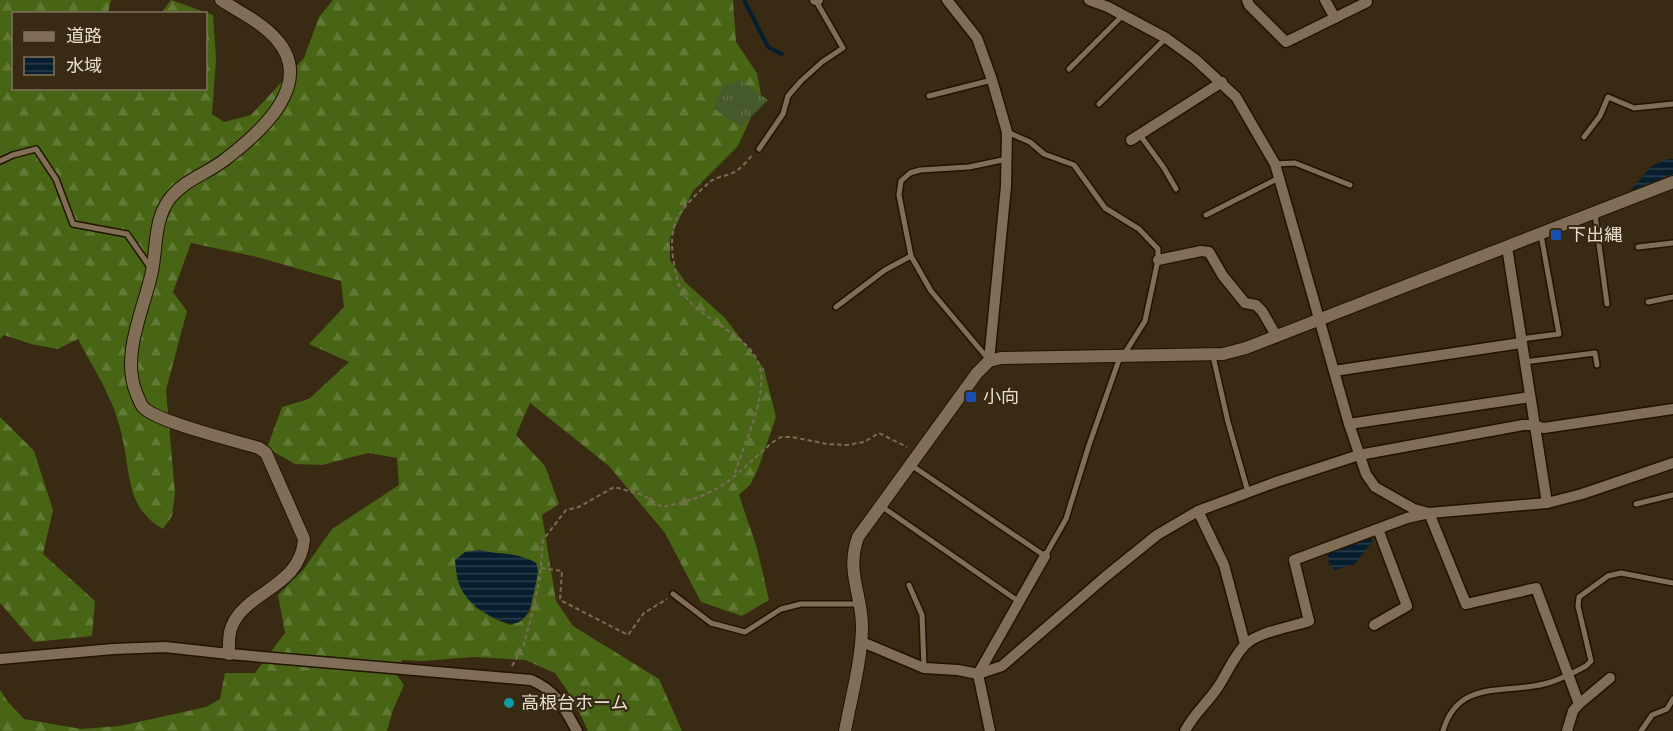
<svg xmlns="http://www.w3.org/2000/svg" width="1673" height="731" font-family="'Alegreya Sans','Noto Sans JP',sans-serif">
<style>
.forest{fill:url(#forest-firs);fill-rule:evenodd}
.park{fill:url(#park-tufts)}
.water{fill:url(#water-rules)}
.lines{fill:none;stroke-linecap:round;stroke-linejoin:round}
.stream{stroke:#071e2f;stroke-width:4}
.service-casing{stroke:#201300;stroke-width:8}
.minor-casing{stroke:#201300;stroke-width:13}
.tertiary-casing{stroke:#201300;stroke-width:14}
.path{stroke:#796c58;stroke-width:2;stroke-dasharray:4.5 3;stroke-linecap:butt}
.service{stroke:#806f56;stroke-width:5}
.minor{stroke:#806f56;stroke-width:10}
.tertiary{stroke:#806f56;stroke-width:12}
.transit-dot{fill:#1a4fb4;stroke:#392a13;stroke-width:2}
.culture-dot{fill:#0f9aa8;stroke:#392a13;stroke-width:2}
.labels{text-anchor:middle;stroke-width:4.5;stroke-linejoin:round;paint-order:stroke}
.poi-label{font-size:18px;fill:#e8dfd1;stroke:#392a13;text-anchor:start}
</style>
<defs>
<pattern id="forest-firs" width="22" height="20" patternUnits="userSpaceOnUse" patternTransform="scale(1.5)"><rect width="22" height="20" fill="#486415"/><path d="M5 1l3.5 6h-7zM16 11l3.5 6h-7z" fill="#627a36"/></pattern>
<pattern id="park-tufts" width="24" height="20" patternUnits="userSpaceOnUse" patternTransform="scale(1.5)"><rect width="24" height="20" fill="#46592a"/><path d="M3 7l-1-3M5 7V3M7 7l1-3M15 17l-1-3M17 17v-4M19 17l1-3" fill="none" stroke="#617048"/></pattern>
<pattern id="water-rules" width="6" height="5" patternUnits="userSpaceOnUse" patternTransform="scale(1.5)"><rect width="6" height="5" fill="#071e2f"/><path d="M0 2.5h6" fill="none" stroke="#2b3e4c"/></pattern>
</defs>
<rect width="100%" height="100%" fill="#392a13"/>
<g class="forest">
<path d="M0 0H111L108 13 14 14V88H206V14L161 13 171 0 213 15 216 59 212 114 224 122 251 115 304 58 319 17 333 0H733L736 42 757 73 761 95 738 146 693 191 670 238V260L686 283 725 318 764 369 776 417 758 469 750 485 739 495 757 548 769 600 742 616 701 602 665 533 609 466 530 403 516 435 545 466 559 504 542 515 556 601 573 626 659 679 682 731H588L573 699 555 673 525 660 474 657 422 661 402 660 397 675 404 685 393 710 387 731H0V690L8 702 24 719 81 729 120 726 206 707 220 699 225 673H255L285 633 278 595 303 570 332 529 399 485 397 458 368 453 322 465 295 464 267 448 282 407 309 399 349 362 309 344 344 307 341 281 257 257 191 243 173 292 187 311 166 390 175 493 172 516 163 529C125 507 131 473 122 436 120 427 117 418 114 409 105 385 90 362 78 339L58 349 31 344 4 335 0 339ZM479 550 490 553 510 554 538 570 530 611 525 617 511 625 497 620 475 607Z"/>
<polygon points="0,417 34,451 53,510 43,554 95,601 92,636 34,642 0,603"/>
</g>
<polygon class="park" points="740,80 768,100 741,127 713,108 722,87"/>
<g class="water">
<polygon points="1668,159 1673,159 1673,174 1630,191 1653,165"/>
<polygon points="1370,538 1372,539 1372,542 1355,564 1335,570 1329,565 1328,555 1330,552"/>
<path d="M479 550C498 555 519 552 536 563 540 572 536 581 534 591 527 624 519 632 487 614 477 608 469 602 463 592 457 582 456 572 455 560L465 552Z"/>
</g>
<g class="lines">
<polyline class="stream" points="744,0 768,47 782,54"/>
<g class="service-casing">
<g id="service">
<polyline points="1069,69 1123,15"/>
<polyline points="929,96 992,80"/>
<polyline points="1099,104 1166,38"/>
<polyline points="1007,132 1030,142 1044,154 1074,165 1105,208 1139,229 1158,249 1158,260 1145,321 1123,356"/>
<polyline points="1140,135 1164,168 1176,189"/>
<polyline points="1584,137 1600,116 1608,97 1634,108 1673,104"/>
<polyline points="759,149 783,114 788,96 801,81 822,62 843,48 816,1"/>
<polyline points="0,161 13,155 36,149 56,179 73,224 127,234 150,267"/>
<polyline points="1275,164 1295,163 1350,185"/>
<polyline points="1595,214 1607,304"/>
<polyline points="1206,215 1279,178"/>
<polyline points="1638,247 1673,243"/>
<polyline points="1648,302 1673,297"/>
<polyline points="836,307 885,270 911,256"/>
<polyline points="1521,339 1559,334 1541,235"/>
<polyline points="1213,356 1228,422 1248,492"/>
<polyline points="989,360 931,291 911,256 899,195 901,181 910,173 920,170 969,167 1007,159"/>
<polyline points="1524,362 1595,353 1597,365"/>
<polyline points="911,465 1045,556 1066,519 1089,445 1120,357"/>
<polyline points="1636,504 1673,495"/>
<polyline points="881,506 1018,601"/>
<polyline points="909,585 922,615 924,667"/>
<polyline points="673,594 711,623 745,632 781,609 801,604 859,604"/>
<path d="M1443 731C1458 679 1504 694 1544 684 1558 681 1573 673 1586 666L1591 661 1578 606 1579 597 1608 576 1621 573 1673 583"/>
<polyline points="1641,731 1652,715 1667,709 1673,699"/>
</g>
</g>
<g class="minor-casing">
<g id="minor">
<polyline points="815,0 818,0"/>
<polyline points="947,0 977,38 992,80 1007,132 1006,186 989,361"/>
<polyline points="1089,0 1108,7 1166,38 1195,59 1236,97 1275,164 1349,424 1366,474 1375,487 1414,509 1429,513 1547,503 1582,494 1673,463"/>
<polyline points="1247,0 1249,5 1286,42 1367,2"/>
<polyline points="1325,0 1335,18"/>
<polyline points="1131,140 1222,82"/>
<polyline points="1507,247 1547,503"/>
<polyline points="1158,260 1201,251 1209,252 1223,276 1245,303 1256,305 1262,311 1277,337"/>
<polyline points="1334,371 1521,343"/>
<polyline points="1349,424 1530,397"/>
<polyline points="1198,511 1224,565 1245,644"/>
<polyline points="1374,625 1407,606 1378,529"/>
<polyline points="861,645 867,644 924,668 958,670 978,674 1002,666 1105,577 1157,535 1198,511 1276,482 1359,455 1523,425 1533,425 1544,428 1673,409"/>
<path d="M0 659 113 649 165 647 229 654 531 680C557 691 564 708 577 731"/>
<polyline points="1579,704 1610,678"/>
<polyline points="990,731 978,674 1045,556"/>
<path d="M1185 731C1193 715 1206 704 1216 690 1226 676 1232 659 1244 646 1256 632 1292 627 1309 621L1294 560 1407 518 1429 513 1466 604 1536 588 1579 704 1573 711 1567 731"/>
</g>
</g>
<g class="tertiary-casing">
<g id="tertiary">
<path d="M221 0C239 12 263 23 277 40 315 84 261 132 227 158 209 173 187 178 171 197 152 220 158 252 150 280 141 315 121 359 137 395 139 398 140 404 143 407 156 422 236 441 259 448L266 453 304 539C301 587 246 591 232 626 228 634 229 645 229 654"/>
<path d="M845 731C851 698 861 663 862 629 863 595 845 573 858 537L977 373 989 361 1001 358 1223 354 1246 348 1673 182"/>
</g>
</g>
<g class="path">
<path d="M735 473C744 442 767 400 760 368 752 335 701 321 683 293 677 284 676 273 674 263 671 248 671 232 677 218 684 206 700 190 711 181 719 176 729 176 736 171 742 168 748 160 752 155"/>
<polyline points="541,568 562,571 560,600 628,635 644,613 667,599"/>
<path d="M512 666 523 647 530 622 540 578 543 540 566 510 579 507 614 487 643 495 662 507C684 503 709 495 727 482 743 470 757 455 773 442L781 437H792L827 444 847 445 864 442 879 433 907 447"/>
</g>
<use href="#service" class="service"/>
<use href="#minor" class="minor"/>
<use href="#tertiary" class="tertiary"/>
</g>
<g class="transit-dot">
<rect x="1550" y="229" width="12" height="12" rx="3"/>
<rect x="965" y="391" width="12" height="12" rx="3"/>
</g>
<circle class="culture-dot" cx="509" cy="703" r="6"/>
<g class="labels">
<g class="poi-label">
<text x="1568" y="241">下出縄</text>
<text x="983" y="403">小向</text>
<text x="521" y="709">高根台ホーム</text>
</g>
</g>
<rect x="12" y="12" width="195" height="78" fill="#392a13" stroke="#7f725f" stroke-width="1.5"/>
<rect x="24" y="32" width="30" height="9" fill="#806f56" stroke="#7f725f" stroke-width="1.5"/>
<text x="66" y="42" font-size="18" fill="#e8dfd1">道路</text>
<rect x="24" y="57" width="30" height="18" fill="url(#water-rules)" stroke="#7f725f" stroke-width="1.5"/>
<text x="66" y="72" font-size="18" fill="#e8dfd1">水域</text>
</svg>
